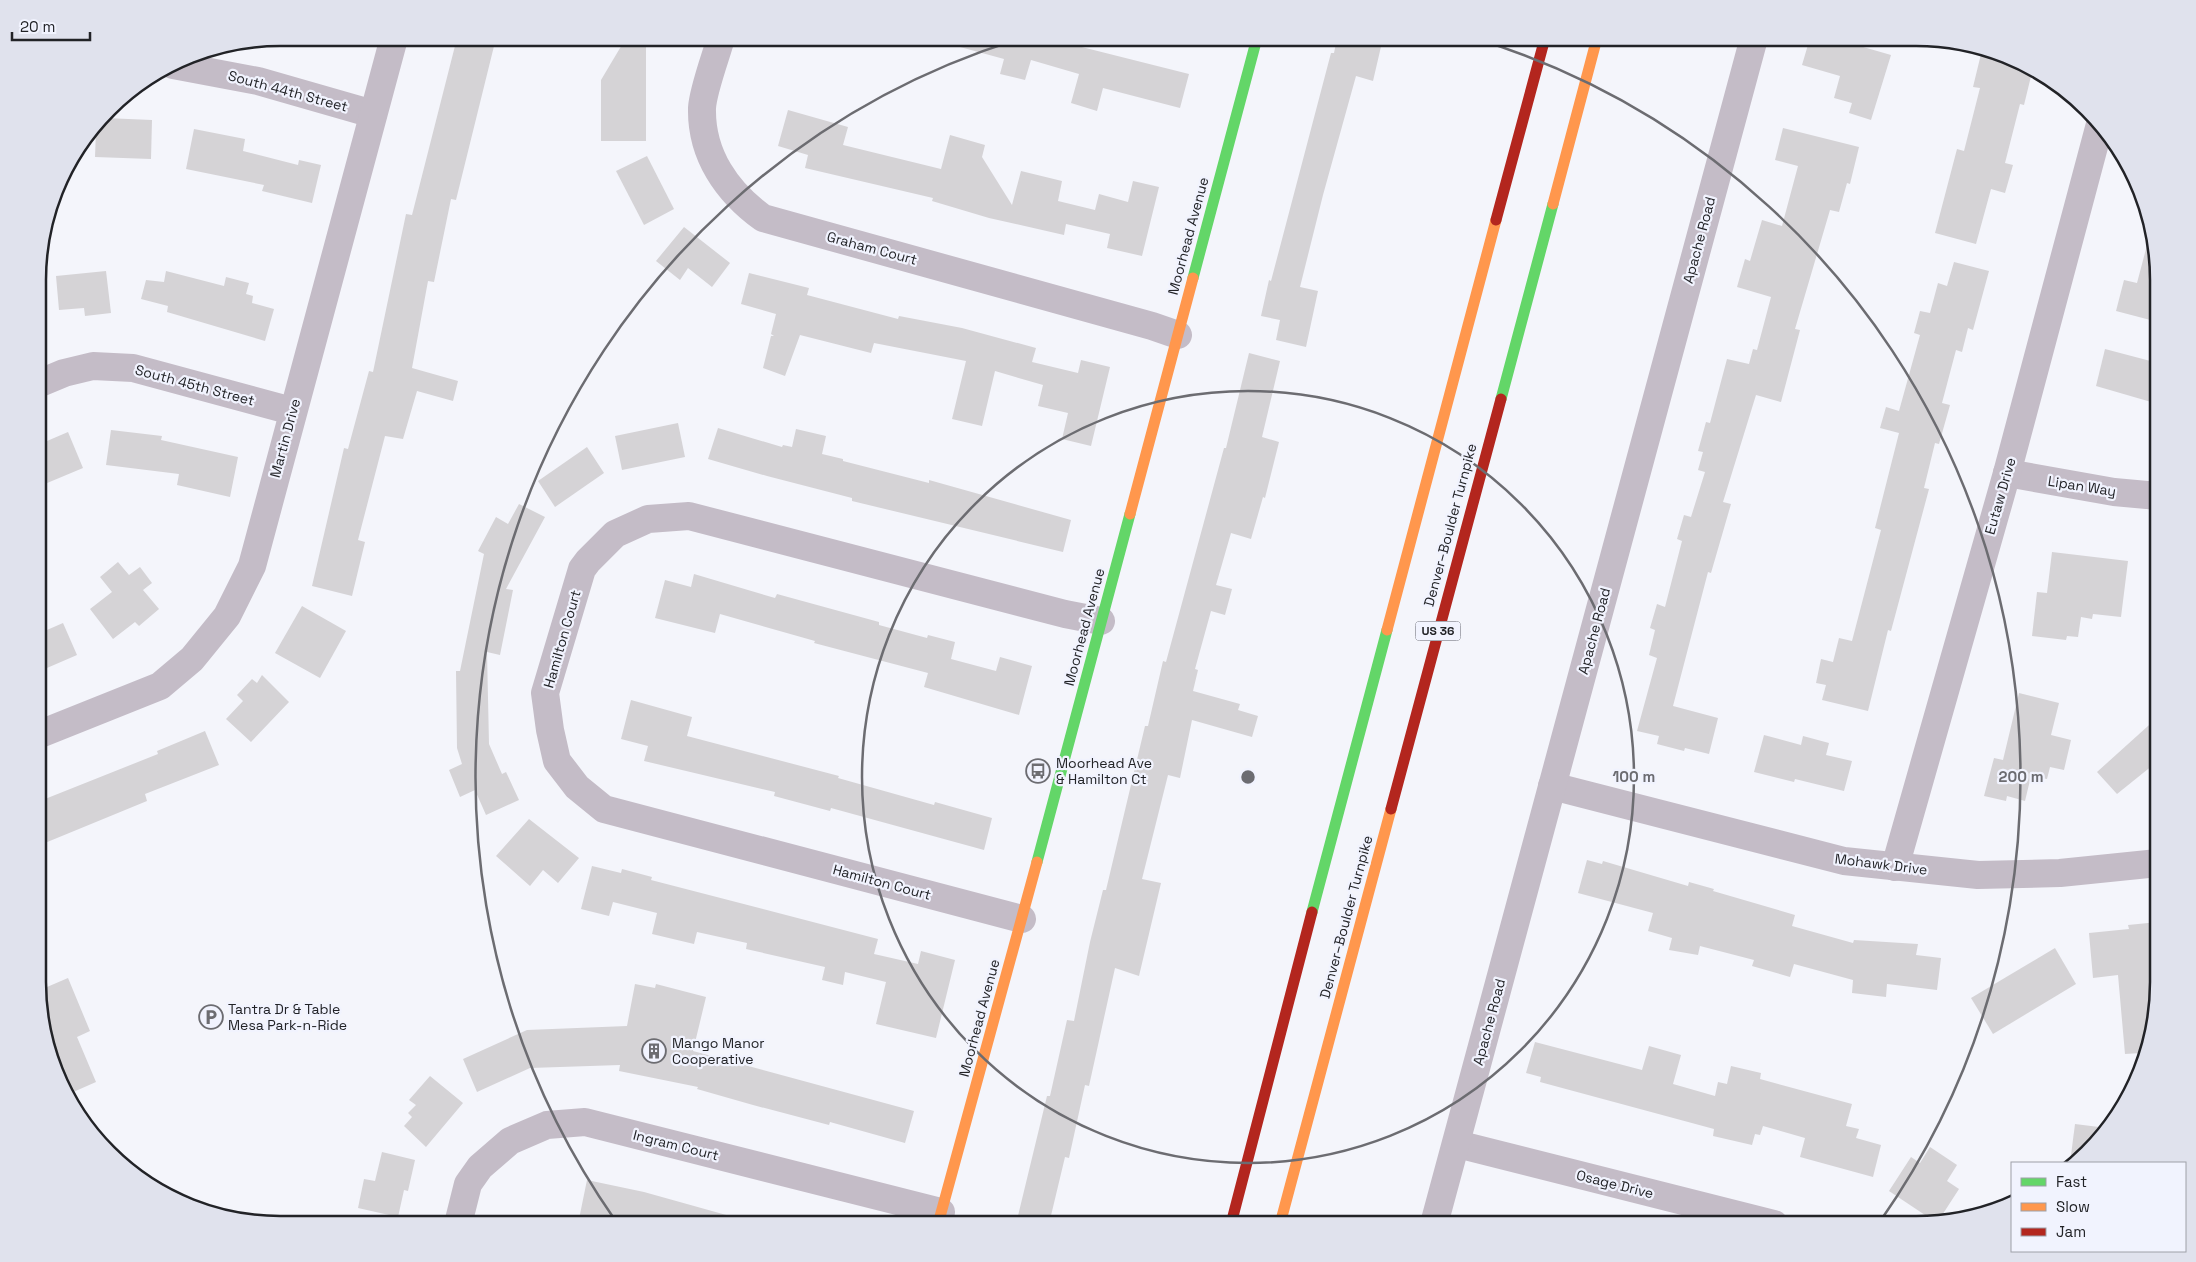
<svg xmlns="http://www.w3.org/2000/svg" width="2196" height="1262" font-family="'Space Grotesk',sans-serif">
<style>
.building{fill:#d5d3d6}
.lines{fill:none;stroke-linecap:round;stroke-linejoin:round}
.street{stroke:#c4bcc7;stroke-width:28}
.fast{stroke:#63d668;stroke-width:11}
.slow{stroke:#ff974d;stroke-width:11}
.jam{stroke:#b3261e;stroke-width:11}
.ring{fill:none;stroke:#6c6c71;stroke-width:2.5}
.labels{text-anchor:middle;stroke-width:4.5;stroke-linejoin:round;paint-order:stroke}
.shield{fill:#f1f3fe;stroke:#606168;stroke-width:1}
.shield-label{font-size:12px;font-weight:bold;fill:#222327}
.street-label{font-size:14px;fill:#222327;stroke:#f1f3fe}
.poi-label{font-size:14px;fill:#222327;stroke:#f1f3fe;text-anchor:start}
.rim{fill:none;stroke:#222327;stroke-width:2.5}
.centre{fill:#6c6c71;stroke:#f1f3fe;stroke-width:2.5}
.ring-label{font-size:15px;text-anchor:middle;font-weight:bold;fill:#6c6c71;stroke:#f1f3fe;stroke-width:4.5;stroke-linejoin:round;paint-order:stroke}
</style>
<rect width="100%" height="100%" fill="#f4f5fb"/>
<g class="building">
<polygon points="457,38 496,38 456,200 451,199 434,282 428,281 412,368 458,381 453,401 417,391 403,439 385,436 358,540 365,542 352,596 312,586 344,448 348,449 369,371 373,372 406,214 412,215"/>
<polygon points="626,38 646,38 646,141 601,141 601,80"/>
<polygon points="949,38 1046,38 1189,74 1180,108 1103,88 1097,111 1071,103 1079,74 1031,60 1025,80 1000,74 1004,59 949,44"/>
<polygon points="1337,38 1383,38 1373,81 1356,76 1323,195 1300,287 1318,291 1306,347 1276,340 1280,320 1261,316 1269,280 1271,281 1331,53 1334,53"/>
<polygon points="1810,38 1832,38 1891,55 1871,120 1849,113 1852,103 1834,98 1840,76 1802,65"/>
<polygon points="1991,51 2033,68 2024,105 2020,104 2005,163 2013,165 2005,193 1991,189 1976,244 1935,233 1957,149 1964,151 1980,88 1973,87 1981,54 1990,56"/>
<polygon points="788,110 848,127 843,145 941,169 950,135 985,145 982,157 1012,205 1021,171 1062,181 1058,201 1095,210 1099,194 1128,202 1133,181 1159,187 1142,256 1107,248 1110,234 1066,224 1064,235 989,218 932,201 933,198 805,168 808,155 778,146"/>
<polygon points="105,118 152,120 151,159 95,157 96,130"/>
<polygon points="1783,128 1859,147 1850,184 1847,183 1839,212 1830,210 1795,329 1800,330 1781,402 1756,395 1723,502 1731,504 1711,573 1708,572 1673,706 1718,718 1709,754 1685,748 1684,751 1657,744 1659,736 1637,731 1657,658 1649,655 1655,630 1650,628 1657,604 1665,607 1682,541 1677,539 1684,515 1691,517 1705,472 1698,470 1703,452 1698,451 1706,422 1710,423 1727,359 1749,364 1753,349 1757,350 1771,297 1737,287 1745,259 1750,261 1762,220 1782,226 1798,166 1775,160"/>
<polygon points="194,129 245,139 243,151 298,165 299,160 321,165 312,203 262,191 264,185 186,169"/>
<polygon points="647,156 674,209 644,225 616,171"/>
<polygon points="684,227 730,263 712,287 688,268 680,280 656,261"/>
<polygon points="2151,230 2158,264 2158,322 2116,311 2124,280 2137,283"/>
<polygon points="1954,262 1989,271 1973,330 1968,328 1962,352 1956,350 1942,403 1950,405 1939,444 1935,443 1924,488 1929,489 1891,631 1888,630 1868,711 1822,700 1826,685 1816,683 1821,659 1833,662 1839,638 1852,641 1881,530 1875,528 1899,433 1880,428 1886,407 1899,411 1920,335 1914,333 1920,311 1930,313 1938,283 1947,286"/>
<polygon points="106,271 111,313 85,316 84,308 59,310 56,276"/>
<polygon points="166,271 224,286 226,277 249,283 246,294 253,296 252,303 274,309 265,341 167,312 168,306 141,299 146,280 164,282"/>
<polygon points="749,273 809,288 807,295 898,319 899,316 962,328 1036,348 1032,362 1078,373 1081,360 1110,367 1091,446 1062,439 1068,413 1038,406 1043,385 995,371 982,426 952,419 966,361 874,343 871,353 800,335 785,376 763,368 771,336 774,336 771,334 776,314 741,304"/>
<polygon points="2105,349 2158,363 2158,404 2096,386"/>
<polygon points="1249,353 1280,361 1262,437 1279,442 1265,498 1263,497 1251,539 1231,533 1216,585 1232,589 1225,615 1211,611 1195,669 1198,670 1193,691 1240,704 1238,710 1258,716 1252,737 1192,720 1180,778 1168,775 1142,879 1161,883 1139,976 1115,968 1089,1086 1085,1085 1069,1158 1065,1157 1049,1224 1016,1224 1047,1096 1050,1096 1067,1020 1074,1021 1090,942 1103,890 1106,890 1145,726 1148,726 1163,661 1166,662 1224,448 1226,448"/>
<polygon points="678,423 685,457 622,470 615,436"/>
<polygon points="718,428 782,447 783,445 792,447 796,429 826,436 822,454 843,459 843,461 929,483 929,480 1071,520 1063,552 852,501 852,498 767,476 708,459"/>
<polygon points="111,430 162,436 161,440 238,457 230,497 177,485 179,474 106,465"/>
<polygon points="68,432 83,468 40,486 40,444"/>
<polygon points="587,447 604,473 555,507 538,481"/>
<polygon points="519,504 545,517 506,589 513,590 500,655 487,652 489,744 502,774 506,772 519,800 486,815 475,790 460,797 449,770 462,764 457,748 456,671 460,671 484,554 478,551 496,517 508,524"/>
<polygon points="2052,552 2128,561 2121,617 2093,614 2092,619 2081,617 2078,637 2067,636 2066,640 2032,636 2037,592 2047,593"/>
<polygon points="118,562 129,575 140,567 152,583 143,590 159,609 139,626 135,622 113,639 90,609 112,592 100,577"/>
<polygon points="694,574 775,598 777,594 879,622 879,625 927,638 928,635 955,642 951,659 996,671 1000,657 1032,666 1019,715 924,687 928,673 814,643 815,641 720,614 715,633 655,618 665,580 691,587"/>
<polygon points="302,606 346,631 320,678 275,653"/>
<polygon points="63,623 77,655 40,671 40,633"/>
<polygon points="262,675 289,702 251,742 226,719 243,701 237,695 252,679 257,683"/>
<polygon points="2019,693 2059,703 2051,735 2071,740 2064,770 2050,767 2047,779 2031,776 2025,801 2007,796 2006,801 1984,796 1994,758 2003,760"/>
<polygon points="631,700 692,717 687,736 839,776 838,778 934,805 935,802 992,818 984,850 831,808 830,811 774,796 775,792 644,761 648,746 621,739"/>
<polygon points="2158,717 2158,761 2117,794 2097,772"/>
<polygon points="205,731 219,765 145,794 147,801 40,845 40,801 158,754 157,751"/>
<polygon points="1764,735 1801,745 1803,736 1829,743 1826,755 1852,761 1844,791 1795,779 1794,782 1754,772"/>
<polygon points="529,819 579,858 558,883 543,870 530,886 496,856"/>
<polygon points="1587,860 1602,864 1603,861 1688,886 1689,882 1714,889 1713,891 1795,915 1792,926 1853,943 1854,940 1918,944 1916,955 1941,958 1937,990 1887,984 1886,997 1852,993 1853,980 1794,964 1790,977 1752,966 1754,960 1700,946 1698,955 1669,950 1672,938 1648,931 1653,913 1578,893"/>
<polygon points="592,866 621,873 622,869 652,877 651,880 878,939 874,954 918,964 921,951 955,960 936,1038 876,1024 886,982 845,972 843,985 822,980 825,967 746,949 747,943 697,932 694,944 652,934 657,913 613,902 609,916 581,909"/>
<polygon points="2158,922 2158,958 2153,958 2158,999 2141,1053 2125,1054 2118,975 2093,978 2089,933 2129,929 2128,925"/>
<polygon points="2055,948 2076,984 1993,1034 1971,998"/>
<polygon points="68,978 90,1031 77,1037 96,1082 71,1093 69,1087 65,1089 50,1060 40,1013 40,990"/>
<polygon points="635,984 655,988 656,984 706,997 693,1051 914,1111 905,1143 830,1122 829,1125 753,1105 697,1089 698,1087 619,1071 620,1065 530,1068 477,1092 463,1059 527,1030 627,1026"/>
<polygon points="1535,1042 1642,1070 1649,1046 1681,1055 1673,1084 1715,1096 1718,1082 1727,1084 1731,1066 1761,1073 1760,1079 1852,1104 1846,1126 1859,1129 1856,1138 1881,1145 1873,1177 1800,1157 1805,1138 1763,1126 1760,1135 1755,1134 1752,1145 1713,1136 1714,1129 1540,1082 1541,1077 1526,1073"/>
<polygon points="430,1076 463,1103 426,1147 404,1126 412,1117 408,1113 416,1105 409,1100"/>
<polygon points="2075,1124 2107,1128 2088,1153 2075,1163 2070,1163"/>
<polygon points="1930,1147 1957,1165 1947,1181 1959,1189 1937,1223 1889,1191 1911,1157 1920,1163"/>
<polygon points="382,1152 415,1160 408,1191 404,1190 398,1217 358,1208 364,1179 375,1181"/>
<polygon points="587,1180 644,1192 737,1218 736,1224 641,1224 604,1216 602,1224 578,1224"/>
</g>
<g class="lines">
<g class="street">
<path d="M721 38C716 56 703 90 702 108 701 155 727 192 763 218L1152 326 1178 335"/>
<polyline points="173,65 258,81 373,114"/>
<polyline points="40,383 64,373 93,366 133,368 292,411"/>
<polyline points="2007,473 2114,492 2158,496"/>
<polyline points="40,734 160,686 192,659 227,616 252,566 394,38"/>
<polyline points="1552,786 1844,861 1978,875 2060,873 2158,863"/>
<polyline points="1895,867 2007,473 2100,124"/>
<polyline points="1022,919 604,809 577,787 557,761 550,730 545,693 582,569 588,561 615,534 648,519 689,516 1065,614 1101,621"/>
<polyline points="1457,1144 1774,1224"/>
<polyline points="458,1224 468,1184 480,1167 510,1141 547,1125 585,1122 941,1212"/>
<polyline points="1434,1224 1754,38"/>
</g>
<g class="fast">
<polyline points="1193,278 1257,38"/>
<polyline points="1501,399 1553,204"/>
<polyline points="1037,862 1130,514"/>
<polyline points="1312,912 1387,630"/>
</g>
<g class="slow">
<polyline points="1553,204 1597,38"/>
<polyline points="1130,514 1193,278"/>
<polyline points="1387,630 1496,220"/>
<polyline points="938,1224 1037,862"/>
<polyline points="1280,1224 1391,809"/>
</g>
<g class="jam">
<polyline points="1496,220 1545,38"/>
<polyline points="1391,809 1501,399"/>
<polyline points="1231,1224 1312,912"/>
</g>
</g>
<g class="ring">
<circle cx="1248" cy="777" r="386"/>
<path d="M615 1220A773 773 0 0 1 1022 38M1474 38A773 773 0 0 1 1881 1220"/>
</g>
<defs>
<g id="bus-ring" transform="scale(1.25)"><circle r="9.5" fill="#f1f3fe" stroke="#6c6c71" stroke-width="1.5"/><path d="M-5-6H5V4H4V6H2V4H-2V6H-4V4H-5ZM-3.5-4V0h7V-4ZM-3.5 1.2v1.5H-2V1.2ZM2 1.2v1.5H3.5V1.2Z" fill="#6c6c71"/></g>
<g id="parking-ring" transform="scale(1.25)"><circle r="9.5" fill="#f1f3fe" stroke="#6c6c71" stroke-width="1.5"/><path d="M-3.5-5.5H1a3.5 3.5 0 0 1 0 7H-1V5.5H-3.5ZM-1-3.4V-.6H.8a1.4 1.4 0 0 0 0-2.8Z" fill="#6c6c71"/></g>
<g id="building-ring" transform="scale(1.25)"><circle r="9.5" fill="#f1f3fe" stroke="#6c6c71" stroke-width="1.5"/><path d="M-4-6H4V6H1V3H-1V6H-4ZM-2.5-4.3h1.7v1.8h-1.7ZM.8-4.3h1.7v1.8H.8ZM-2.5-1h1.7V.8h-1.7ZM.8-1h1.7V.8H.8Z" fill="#6c6c71"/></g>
</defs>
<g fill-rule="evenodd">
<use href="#bus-ring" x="1038" y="771"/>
<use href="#parking-ring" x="211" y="1017"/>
<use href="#building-ring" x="654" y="1051"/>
</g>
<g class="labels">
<rect class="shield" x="1415.5" y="621.5" width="45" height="19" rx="4"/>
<g class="shield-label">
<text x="1438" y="635">US 36</text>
</g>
<g class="street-label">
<text transform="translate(288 91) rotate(15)" y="5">South 44th Street</text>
<text transform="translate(1188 236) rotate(-75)" y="5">Moorhead Avenue</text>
<text transform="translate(1699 240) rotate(-75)" y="5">Apache Road</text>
<text transform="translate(872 248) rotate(15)" y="5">Graham Court</text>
<text transform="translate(195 385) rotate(15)" y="5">South 45th Street</text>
<text transform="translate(285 438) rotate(-75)" y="5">Martin Drive</text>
<text transform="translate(2082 486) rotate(9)" y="5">Lipan Way</text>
<text transform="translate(2000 496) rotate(-74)" y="5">Eutaw Drive</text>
<text transform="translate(1450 525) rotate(-75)" y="5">Denver–Boulder Turnpike</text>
<text transform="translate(1084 627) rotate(-75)" y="5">Moorhead Avenue</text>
<text transform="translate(1594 631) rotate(-75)" y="5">Apache Road</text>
<text transform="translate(562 639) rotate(-74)" y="5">Hamilton Court</text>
<text transform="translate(1881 864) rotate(7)" y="5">Mohawk Drive</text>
<text transform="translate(882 882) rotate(15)" y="5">Hamilton Court</text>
<text transform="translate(1346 917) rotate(-75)" y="5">Denver–Boulder Turnpike</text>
<text transform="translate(979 1018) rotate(-75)" y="5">Moorhead Avenue</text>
<text transform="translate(1489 1022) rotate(-75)" y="5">Apache Road</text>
<text transform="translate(676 1145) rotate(14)" y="5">Ingram Court</text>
<text transform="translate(1615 1184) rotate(14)" y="5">Osage Drive</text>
</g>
<g class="poi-label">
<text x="1056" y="768">Moorhead Ave<tspan x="1056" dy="16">&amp; Hamilton Ct</tspan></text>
<text x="228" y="1014">Tantra Dr &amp; Table<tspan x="228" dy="16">Mesa Park-n-Ride</tspan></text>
<text x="672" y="1048">Mango Manor<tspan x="672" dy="16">Cooperative</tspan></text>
</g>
</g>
<path d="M0 0H2196V1262H0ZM280 46H1916A234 234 0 0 1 2150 280V982A234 234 0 0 1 1916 1216H280A234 234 0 0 1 46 982V280A234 234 0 0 1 280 46Z" fill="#e0e2ed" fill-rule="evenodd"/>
<path class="rim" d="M280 46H1916A234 234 0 0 1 2150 280V982A234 234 0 0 1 1916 1216H280A234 234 0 0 1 46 982V280A234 234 0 0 1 280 46Z"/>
<circle cx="1248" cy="777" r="8" class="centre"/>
<g class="ring-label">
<text x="1634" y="782">100 m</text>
<text x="2021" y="782">200 m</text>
</g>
<rect x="2011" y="1162" width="175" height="90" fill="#f1f3fe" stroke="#9ea0a8"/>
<rect x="2021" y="1178" width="25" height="8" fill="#63d668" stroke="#9ea0a8"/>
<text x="2056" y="1187" font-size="15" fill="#222327">Fast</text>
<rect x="2021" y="1203" width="25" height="8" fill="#ff974d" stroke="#9ea0a8"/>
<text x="2056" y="1212" font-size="15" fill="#222327">Slow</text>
<rect x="2021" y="1228" width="25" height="8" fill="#b3261e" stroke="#9ea0a8"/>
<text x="2056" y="1237" font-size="15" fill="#222327">Jam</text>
<path d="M12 32v8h78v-8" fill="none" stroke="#222327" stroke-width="2.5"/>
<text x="20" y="32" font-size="15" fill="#222327" stroke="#f1f3fe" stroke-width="4" paint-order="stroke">20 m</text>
</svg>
